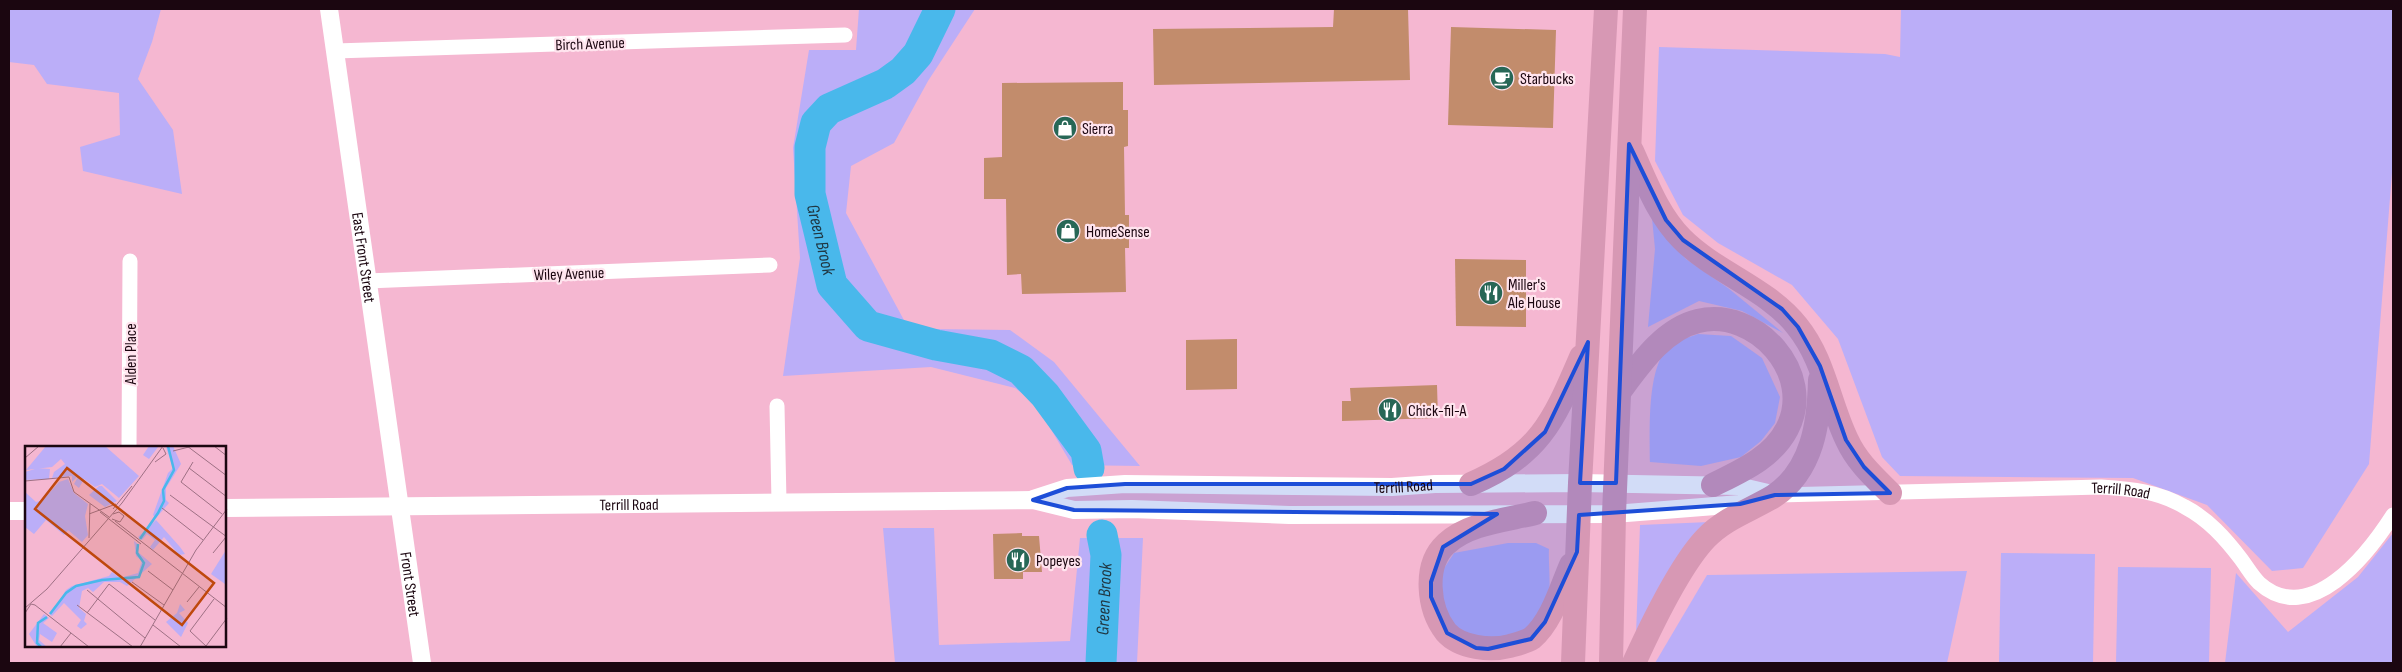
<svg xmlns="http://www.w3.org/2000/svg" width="2402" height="672" font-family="'Sofia Sans Condensed',sans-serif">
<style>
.green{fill:#bbaef8}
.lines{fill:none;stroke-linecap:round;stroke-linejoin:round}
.river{stroke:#49b8eb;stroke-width:31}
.building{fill:#c28c6c}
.minor{stroke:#fff;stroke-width:15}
.tertiary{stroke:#fff;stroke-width:18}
.trunk{stroke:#d798b4;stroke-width:24}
.marked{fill:#1d4ed8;fill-opacity:0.2;stroke:#1d4ed8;stroke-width:4;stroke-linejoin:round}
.labels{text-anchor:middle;stroke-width:4.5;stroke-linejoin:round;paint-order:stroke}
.street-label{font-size:16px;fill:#1b0610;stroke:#ffe4ee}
.poi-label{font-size:16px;fill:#1b0610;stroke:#ffe4ee;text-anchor:start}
.water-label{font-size:18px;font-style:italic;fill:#203844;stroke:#ffe4ee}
.inset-river{fill:none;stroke:#49b8eb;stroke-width:2.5}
.inset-road{fill:none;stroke:#9e7084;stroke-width:1}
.view{fill:#bf480d;fill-opacity:0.15;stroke:#bf480d;stroke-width:2.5}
.inset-edge{fill:none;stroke:#1b0610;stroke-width:2.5}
</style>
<rect width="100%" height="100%" fill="#f5b7d1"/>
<g class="green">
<polygon points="9,9 161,9 152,42 138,79 173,130 182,194 83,171 80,147 120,135 119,93 47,84 34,65 9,62"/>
<polygon points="859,9 975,9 928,81 894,143 851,166 846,213 905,322 930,329 1010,330 1054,362 1140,466 1072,465 1036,404 1015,388 931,367 783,376 800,258 793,148 809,50 856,50"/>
<polygon points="1901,9 2393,9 2393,160 2369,464 2303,568 2272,571 2207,505 2133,478 1900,476 1882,457 1838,339 1792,285 1718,243 1683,215 1655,161 1659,47 1885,54 1900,57"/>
<polygon points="1652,218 1686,259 1728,288 1783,333 1742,311 1699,301 1648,327 1655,249"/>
<path d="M1698 334 1731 336 1762 358 1780 397 1775 423 1761 441 1741 457 1701 466 1650 462C1650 434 1646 365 1670 346 1677 341 1689 337 1698 334Z"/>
<polygon points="1709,522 1636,635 1640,525"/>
<polygon points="883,528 934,528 939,645 1070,641 1080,538 1143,538 1137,663 895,663"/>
<polygon points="2393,533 2393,663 2225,663 2236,573 2288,632 2358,577"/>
<path d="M1508 543H1536L1549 549C1548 563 1552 591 1547 603 1537 632 1503 642 1475 638 1451 634 1437 597 1441 576 1443 568 1450 560 1454 553Z"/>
<polygon points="2001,553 2095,554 2093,663 1999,663"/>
<polygon points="2118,567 2211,568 2209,663 2116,663"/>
<polygon points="1967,571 1947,663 1655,663 1707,575"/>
</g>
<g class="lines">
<g class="river">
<path id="s1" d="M940 9 918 54 903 71 885 84 829 109 816 123 810 147V194L832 285 868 326 936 345 991 355 1021 370 1045 395 1086 451 1089 468"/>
<path id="s2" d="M1101 663 1106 555 1102 535"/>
</g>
</g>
<g class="building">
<polygon points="1334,9 1408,9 1410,80 1154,85 1153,29 1333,27"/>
<polygon points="1451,27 1556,30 1553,128 1448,125"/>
<polygon points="1123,82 1123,110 1128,110 1128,146 1124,147 1125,215 1129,215 1129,248 1125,248 1126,292 1022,294 1021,274 1007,275 1006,199 984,199 984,158 1002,157 1002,83"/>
<polygon points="1455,259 1526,260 1526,327 1456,326"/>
<polygon points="1237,339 1237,389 1186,390 1186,340"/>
<polygon points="1437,385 1438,418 1342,421 1342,401 1351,401 1350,388"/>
<polygon points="1022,533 1022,536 1039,536 1042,572 1023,572 1023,579 994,579 993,534"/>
</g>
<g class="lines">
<g class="minor">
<polyline points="335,51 845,35"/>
<polyline points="367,281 770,265"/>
<polyline points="777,406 779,502"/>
<polyline points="129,447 130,261"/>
<path id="s3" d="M1775 495 2101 487C2131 489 2158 491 2185 507 2208 519 2225 538 2241 559 2247 567 2252 576 2259 583 2310 629 2368 554 2393 515"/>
</g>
<g class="tertiary">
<path id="s4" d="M329 9 422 663"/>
<path id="s5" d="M1033 499 1067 488 1125 484 1392 487 1435 484 1580 483 1738 486 1772 494"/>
<path id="s6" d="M225 508 1033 500 1074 510 1132 509 1289 515 1614 514 1740 504 1757 499"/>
<polyline points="9,511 26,511"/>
</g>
<g class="trunk">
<path d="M1632 151C1646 182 1658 215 1682 239 1716 273 1767 288 1797 326 1824 359 1829 403 1847 440 1857 462 1874 477 1890 493"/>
<path d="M1620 391C1640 364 1664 329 1698 321 1756 307 1816 374 1787 429 1772 458 1741 471 1713 485"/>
<path d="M1471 484C1540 454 1553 422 1581 357"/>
<path d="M1535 513C1507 520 1468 523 1446 544 1423 565 1428 609 1446 632 1460 648 1491 651 1510 646 1517 644 1526 642 1532 638 1552 621 1561 588 1571 565"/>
<polyline points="1573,663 1580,483 1606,9"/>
<polyline points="1611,663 1614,514 1635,9"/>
<path d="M1634 663C1650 628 1680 565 1706 538 1725 518 1751 510 1774 496 1813 470 1819 422 1820 380"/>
</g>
</g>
<path class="marked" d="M1629 144 1666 220 1683 240 1782 309 1798 327 1820 366 1846 440 1864 467 1890 493 1775 495 1740 504 1579 515 1577 552 1545 622 1531 639 1488 649 1476 648 1447 633 1431 597V582L1443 547 1497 514 1074 510 1033 500 1067 488 1125 484H1471L1504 469 1545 432 1588 342 1580 483H1616Z"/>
<defs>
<g id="cafe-disc" transform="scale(1.25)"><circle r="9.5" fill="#276756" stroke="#ffe4ee"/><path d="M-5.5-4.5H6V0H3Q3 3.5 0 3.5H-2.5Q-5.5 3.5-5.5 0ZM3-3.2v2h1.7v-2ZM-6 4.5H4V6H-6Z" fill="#fff"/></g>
<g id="shop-disc" transform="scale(1.25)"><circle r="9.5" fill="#276756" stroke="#ffe4ee"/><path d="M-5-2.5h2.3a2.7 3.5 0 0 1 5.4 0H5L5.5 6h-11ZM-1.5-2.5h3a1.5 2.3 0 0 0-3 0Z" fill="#fff"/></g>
<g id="restaurant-disc" transform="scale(1.25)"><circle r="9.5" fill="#276756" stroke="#ffe4ee"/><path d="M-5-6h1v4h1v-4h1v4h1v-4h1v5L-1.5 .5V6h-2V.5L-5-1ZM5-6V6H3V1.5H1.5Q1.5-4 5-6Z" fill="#fff"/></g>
</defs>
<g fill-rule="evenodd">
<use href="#cafe-disc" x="1502" y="78"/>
<use href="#shop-disc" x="1065" y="128"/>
<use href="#shop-disc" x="1068" y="231"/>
<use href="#restaurant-disc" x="1491" y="293"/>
<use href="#restaurant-disc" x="1390" y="410"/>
<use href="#restaurant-disc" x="1018" y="560"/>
</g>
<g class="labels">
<g class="street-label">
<text transform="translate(590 43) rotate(-2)" y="6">Birch Avenue</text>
<text dy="6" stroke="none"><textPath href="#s4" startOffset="251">East Front Street</textPath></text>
<text transform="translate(569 273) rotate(-2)" y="6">Wiley Avenue</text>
<text transform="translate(130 354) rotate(-90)" y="6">Alden Place</text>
<text dy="6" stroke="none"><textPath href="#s5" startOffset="372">Terrill Road</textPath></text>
<text dy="6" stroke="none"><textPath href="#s3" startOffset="346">Terrill Road</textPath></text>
<text dy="6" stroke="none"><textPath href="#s6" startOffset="404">Terrill Road</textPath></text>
<text dy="6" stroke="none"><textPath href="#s4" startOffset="581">Front Street</textPath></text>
</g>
<g class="poi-label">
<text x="1520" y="84">Starbucks</text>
<text x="1082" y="134">Sierra</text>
<text x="1086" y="237">HomeSense</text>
<text x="1508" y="290">Miller's<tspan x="1508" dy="18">Ale House</tspan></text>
<text x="1408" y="416">Chick-fil-A</text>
<text x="1036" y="566">Popeyes</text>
</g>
<g class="water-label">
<text dy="6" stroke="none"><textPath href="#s1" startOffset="294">Green Brook</textPath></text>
<text dy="6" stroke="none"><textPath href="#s2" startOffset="64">Green Brook</textPath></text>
</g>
</g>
<g transform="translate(25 446)">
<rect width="201" height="201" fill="#f5b7d1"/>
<path d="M21 0H80L114 30 94 52 77 38 70 41 59 33 54 42 49 38 54 29 47 36V30L27 32 29 26 40 18 36 13 27 21 1 24ZM124 0 133 1 124 13 109 3 118 9ZM148 0 156 18 141 42V54L144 57 131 72 128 69 143 27 148 22 141 1ZM13 22 25 23 24 33 0 34V26ZM43 33 49 47 63 58 60 70 63 89 57 96 43 84 39 89 21 74 9 88 0 81V46L11 56 18 54 34 36ZM74 40H77L92 55 80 61 64 49ZM131 74 155 101 160 108 154 109 139 91 128 104 125 101 130 94 122 88 117 94 113 91ZM109 95 114 99 113 106 127 118 102 140 95 136H79L68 146 63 142 57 145 54 162 61 168 59 175 62 178 56 183 52 180 56 174 39 157 27 170 24 167 30 163 41 144 47 140 84 130 87 126 95 132 113 127 117 115 111 110ZM201 104 202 137 200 138 186 128ZM155 158 160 164 154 167 163 177 156 191 141 176 152 167ZM19 168 24 172 18 177 32 187 27 196 15 188 14 194 22 201H12L4 188Z" fill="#bbaef8"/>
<path class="inset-river" d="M115 93 133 67 139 55 138 44 149 24 143 0M25 168 41 147 51 140 77 134 114 131 119 117 112 107 113 98M16 201 12 197 13 177 22 171"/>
<path class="inset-road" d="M162 0 202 30M189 0 202 10M148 5 168 0M0 12 14 0M130 16 141 8 138 2M168 16 156 36 197 68M164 22 202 51M0 35 44 31 49 46 84 71M145 49 202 91M137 62 178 94M88 63 107 40M75 66 116 98M64 68 91 58M87 73 95 76 99 70 94 66 88 68M90 75 202 162M64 92 65 58M188 107 201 91M123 125 148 144M107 136 139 159M62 144 120 192M162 156 174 141M52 159 108 201M0 162 22 143 97 57 138 0M0 167 6 158 10 159 64 201M62 167 84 138 130 174M128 179 156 201M181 200 202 172M35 201 46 187M115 201 171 104 202 63M182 201 165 185 189 153"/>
<path class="view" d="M42 22 189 137 157 179 10 63Z"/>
<rect width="201" height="201" class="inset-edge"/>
</g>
<rect width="2402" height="672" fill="none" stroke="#1b0610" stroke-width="20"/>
</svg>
